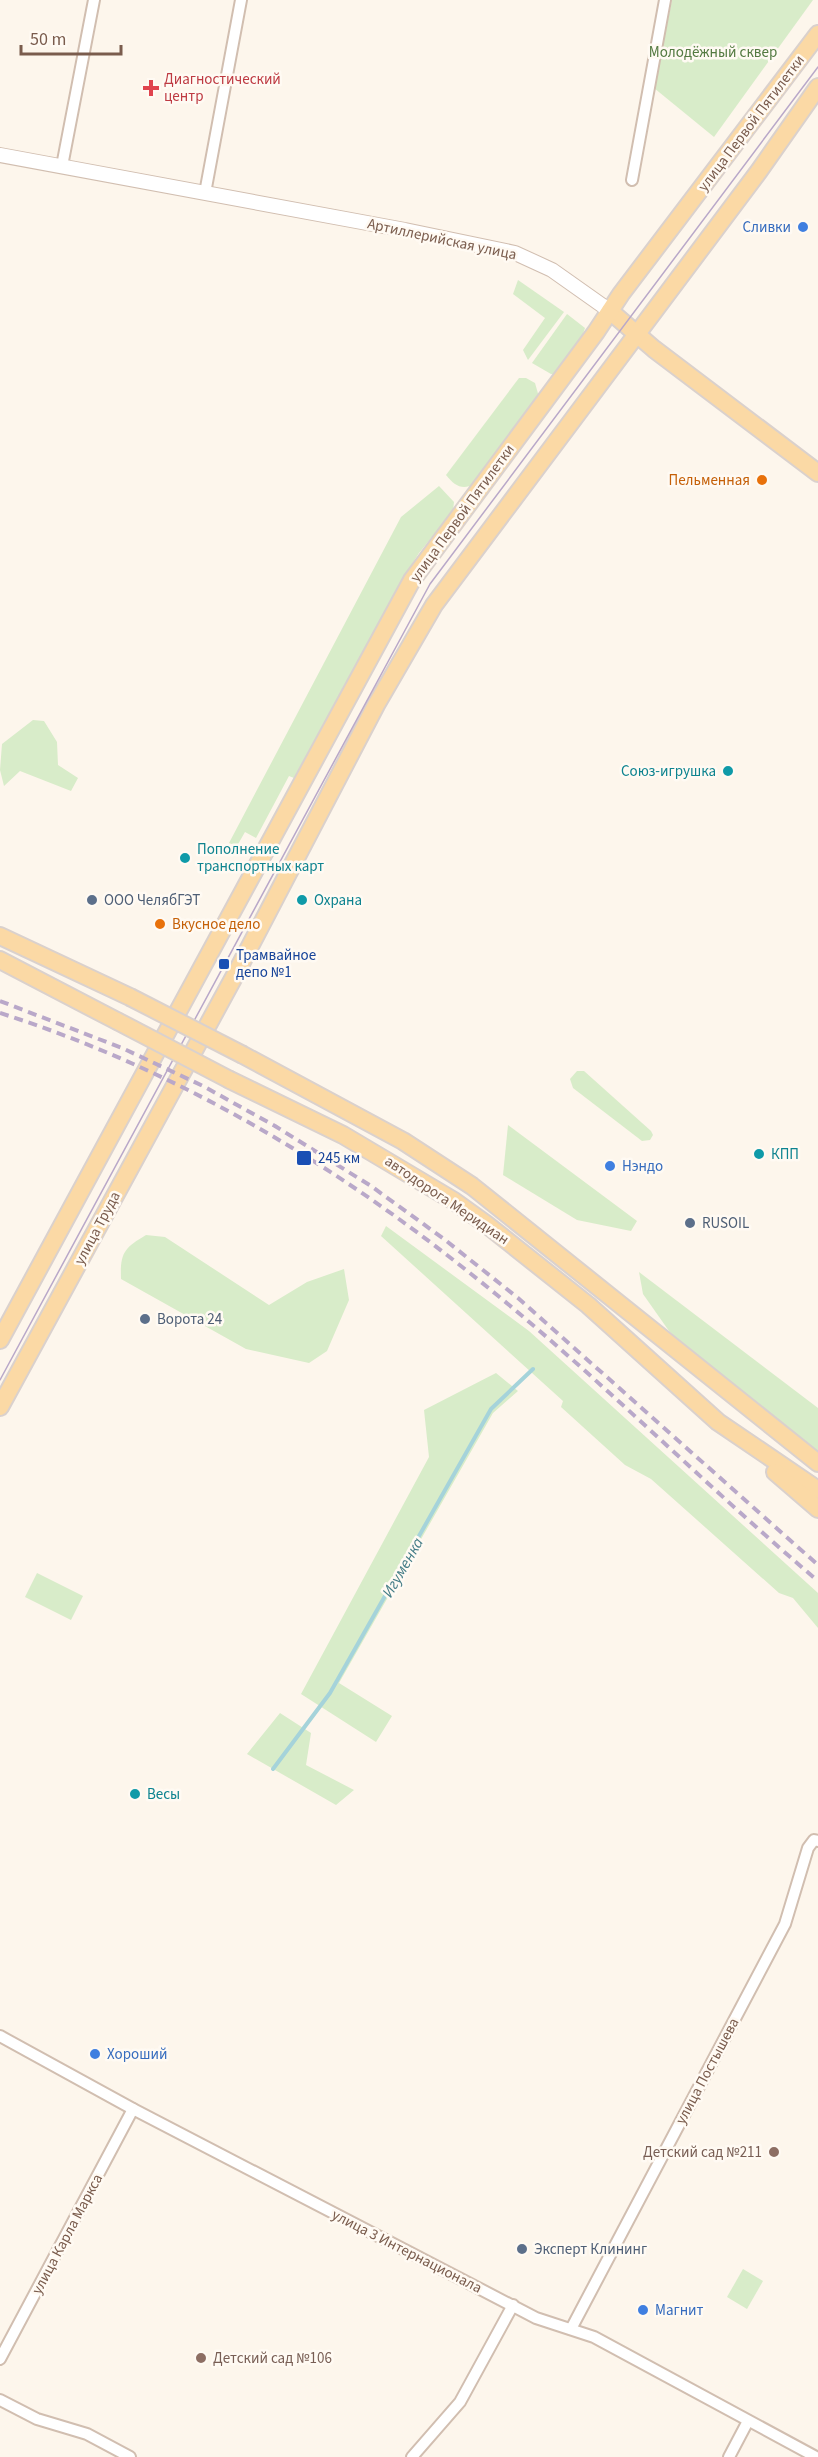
<svg xmlns="http://www.w3.org/2000/svg" width="818" height="2457" font-family="'Source Sans 3',sans-serif">
<style>
.green{fill:#d8ecc9}
.lines{fill:none;stroke-linecap:round;stroke-linejoin:round}
.stream{stroke:#a5d3da;stroke-width:4}
.minor-casing{stroke:#d1beb0;stroke-width:14}
.tertiary-casing{stroke:#d1beb0;stroke-width:16}
.primary-casing{stroke:#dad1cd;stroke-width:20}
.minor{stroke:#fff;stroke-width:10}
.tertiary{stroke:#fff;stroke-width:14}
.primary{stroke:#fbd9a5;stroke-width:16}
.tram{stroke:#b9a8c9;stroke-width:1.5}
.rail{stroke:#b9a8c9;stroke-width:4;stroke-dasharray:9 6;stroke-linecap:butt}
.primary-bridge-casing{stroke:#dad1cd;stroke-width:20;stroke-linecap:butt}
.primary-bridge{stroke:#fbd9a5;stroke-width:16}
.health-dot{fill:#e0444e;stroke:#fffaf3;stroke-width:2}
.shop-dot{fill:#3f7fe0;stroke:#fffaf3;stroke-width:2}
.food-dot{fill:#e8710a;stroke:#fffaf3;stroke-width:2}
.culture-dot{fill:#0f9aa8;stroke:#fffaf3;stroke-width:2}
.service-dot{fill:#5c6f8a;stroke:#fffaf3;stroke-width:2}
.transit-dot{fill:#1a4fb4;stroke:#fffaf3;stroke-width:2}
.education-dot{fill:#8d6e63;stroke:#fffaf3;stroke-width:2}
.labels{text-anchor:middle;stroke-width:5;stroke-linejoin:round;paint-order:stroke}
.park-label{font-size:15px;fill:#537a41;stroke:#fffaf3}
.health-label{font-size:15px;fill:#be3a42;stroke:#fffaf3;text-anchor:start}
.street-label{font-size:15px;fill:#7a5c4d;stroke:#fffaf3}
.shop-label{font-size:15px;fill:#366cbe;stroke:#fffaf3;text-anchor:start}
.food-label{font-size:15px;fill:#c56008;stroke:#fffaf3;text-anchor:end}
.culture-label{font-size:15px;fill:#0d838f;stroke:#fffaf3;text-anchor:start}
.service-label{font-size:15px;fill:#4e5e75;stroke:#fffaf3;text-anchor:start}
.transit-label{font-size:15px;fill:#164399;stroke:#fffaf3;text-anchor:start}
.education-label{font-size:15px;fill:#785e54;stroke:#fffaf3;text-anchor:end}
.water-label{font-size:16px;font-style:italic;fill:#437c86;stroke:#fffaf3}
</style>
<rect width="100%" height="100%" fill="#fdf6ec"/>
<g class="green">
<polygon points="672,0 813,0 714,137 654,88"/>
<polygon points="518,280 564,312 528,360 523,350 545,318 513,294"/>
<polygon points="567,314 585,328 583,334 554,374 551,374 532,363"/>
<path d="M519 378H526L535 383 539 397 474 484C462 491 454 485 446 475Z"/>
<polygon points="439,486 454,502 453,511 419,553 402,580 294,778 289,776 256,838 245,832 237,846 229,843 401,517"/>
<polygon points="33,720 44,721 57,742 58,765 78,778 71,791 20,771 4,786 0,770 2,744"/>
<polygon points="577,1071 584,1071 651,1131 653,1135 650,1140 642,1141 573,1088 570,1079"/>
<polygon points="508,1125 637,1221 631,1231 577,1220 503,1175"/>
<polygon points="386,1226 529,1331 818,1593 818,1628 793,1598 779,1593 651,1479 625,1465 561,1407 563,1401 381,1236"/>
<path d="M146 1235 165 1237 269 1305 307 1282 344 1269 349 1300 327 1351 309 1363 246 1349 121 1279C120 1253 124 1248 146 1235Z"/>
<polygon points="639,1272 818,1408 818,1453 696,1356 669,1331 643,1294"/>
<polygon points="496,1373 518,1391 493,1413 339,1683 392,1716 376,1742 301,1694 429,1457 424,1410"/>
<polygon points="37,1573 83,1596 71,1620 25,1597"/>
<polygon points="280,1713 311,1733 306,1765 354,1790 336,1805 247,1754"/>
<polygon points="743,2269 763,2281 747,2309 727,2297"/>
</g>
<g class="lines">
<polyline class="stream" points="273,1769 330,1693 491,1409 533,1369"/>
<g class="minor-casing">
<g id="minor">
<polyline points="62,166 94,0"/>
<polyline points="632,180 665,0"/>
<polyline points="205,193 241,0"/>
<polyline points="0,2036 133,2109 536,2318 594,2337 816,2457"/>
<polyline points="571,2329 785,1924 808,1848 814,1840 818,1841"/>
<polyline points="0,2359 133,2109"/>
<polyline points="0,2400 37,2419 87,2434 130,2457"/>
<polyline points="412,2457 460,2402 513,2305"/>
<polyline points="729,2457 748,2421"/>
</g>
</g>
<g class="tertiary-casing">
<polyline id="tertiary" points="0,155 405,230 515,253 552,270 610,311"/>
</g>
<g class="primary-casing">
<g id="primary">
<polyline points="610,311 654,349 818,473"/>
<polyline points="0,936 130,997"/>
<polyline points="0,960 117,1021"/>
<polyline points="243,1055 403,1141 472,1186 818,1463"/>
<polyline points="230,1080 343,1135 454,1201 486,1224 588,1305 718,1422 818,1490"/>
<polyline points="0,1340 412,580 596,332 621,294 818,34"/>
<polyline points="0,1407 234,977 376,705 434,605 759,171 818,87"/>
<polyline points="775,1472 818,1509"/>
</g>
</g>
<use href="#minor" class="minor"/>
<use href="#tertiary" class="tertiary"/>
<use href="#primary" class="primary"/>
<polyline class="tram" points="0,1380 430,584 818,67"/>
<g class="rail">
<polyline points="0,1001 122,1048 203,1086 275,1126 371,1186 444,1239 518,1298 818,1565"/>
<path d="M0 1013C170 1067 327 1159 466 1270 589 1367 699 1480 818 1581"/>
</g>
<g class="primary-bridge-casing">
<g id="primary-bridge">
<polyline points="130,997 243,1055"/>
<polyline points="117,1021 230,1080"/>
</g>
</g>
<use href="#primary-bridge" class="primary-bridge"/>
</g>
<path class="health-dot" d="M148 79h6v6h6v6h-6v6h-6v-6h-6v-6h6z"/>
<g class="shop-dot">
<circle cx="803" cy="227" r="6"/>
<circle cx="610" cy="1166" r="6"/>
<circle cx="95" cy="2054" r="6"/>
<circle cx="643" cy="2310" r="6"/>
</g>
<g class="food-dot">
<circle cx="762" cy="480" r="6"/>
<circle cx="160" cy="924" r="6"/>
</g>
<g class="culture-dot">
<circle cx="728" cy="771" r="6"/>
<circle cx="185" cy="858" r="6"/>
<circle cx="302" cy="900" r="6"/>
<circle cx="759" cy="1154" r="6"/>
<circle cx="135" cy="1794" r="6"/>
</g>
<g class="service-dot">
<circle cx="92" cy="900" r="6"/>
<circle cx="690" cy="1223" r="6"/>
<circle cx="145" cy="1319" r="6"/>
<circle cx="522" cy="2249" r="6"/>
</g>
<g class="transit-dot">
<rect x="218" y="958" width="12" height="12" rx="3"/>
<rect x="296" y="1150" width="16" height="16" rx="3"/>
</g>
<g class="education-dot">
<circle cx="774" cy="2152" r="6"/>
<circle cx="201" cy="2358" r="6"/>
</g>
<g class="labels">
<g class="park-label">
<text x="713" y="57">Молодёжный сквер</text>
</g>
<g class="health-label">
<text x="164" y="84">Диагностический<tspan x="164" dy="17">центр</tspan></text>
</g>
<g class="street-label">
<text transform="translate(751 123) rotate(-53)" y="5">улица Первой Пятилетки</text>
<text transform="translate(442 239) rotate(12)" y="5">Артиллерийская улица</text>
<text transform="translate(462 513) rotate(-54)" y="5">улица Первой Пятилетки</text>
<text transform="translate(447 1200) rotate(34)" y="5">автодорога Меридиан</text>
<text transform="translate(97 1228) rotate(-62)" y="5">улица Труда</text>
<text transform="translate(707 2071) rotate(-62)" y="5">улица Постышева</text>
<text transform="translate(67 2234) rotate(-62)" y="5">улица Карла Маркса</text>
<text transform="translate(407 2251) rotate(27)" y="5">улица 3 Интернационала</text>
</g>
<g class="shop-label">
<text x="791" y="232" text-anchor="end">Сливки</text>
<text x="622" y="1171">Нэндо</text>
<text x="107" y="2059">Хороший</text>
<text x="655" y="2315">Магнит</text>
</g>
<g class="food-label">
<text x="750" y="485">Пельменная</text>
<text x="172" y="929" text-anchor="start">Вкусное дело</text>
</g>
<g class="culture-label">
<text x="716" y="776" text-anchor="end">Союз-игрушка</text>
<text x="197" y="854">Пополнение<tspan x="197" dy="17">транспортных карт</tspan></text>
<text x="314" y="905">Охрана</text>
<text x="771" y="1159">КПП</text>
<text x="147" y="1799">Весы</text>
</g>
<g class="service-label">
<text x="104" y="905">ООО ЧелябГЭТ</text>
<text x="702" y="1228">RUSOIL</text>
<text x="157" y="1324">Ворота 24</text>
<text x="534" y="2254">Эксперт Клининг</text>
</g>
<g class="transit-label">
<text x="236" y="960">Трамвайное<tspan x="236" dy="17">депо №1</tspan></text>
<text x="318" y="1163">245 км</text>
</g>
<g class="education-label">
<text x="762" y="2157">Детский сад №211</text>
<text x="213" y="2363" text-anchor="start">Детский сад №106</text>
</g>
<g class="water-label">
<text transform="translate(402 1567) rotate(-60)" y="6">Игуменка</text>
</g>
</g>
<path d="M21 45v9h100v-9" fill="none" stroke="#7a5c4d" stroke-width="3"/>
<text x="30" y="45" font-size="18" fill="#7a5c4d" stroke="#fffaf3" stroke-width="4.5" paint-order="stroke">50 m</text>
</svg>
